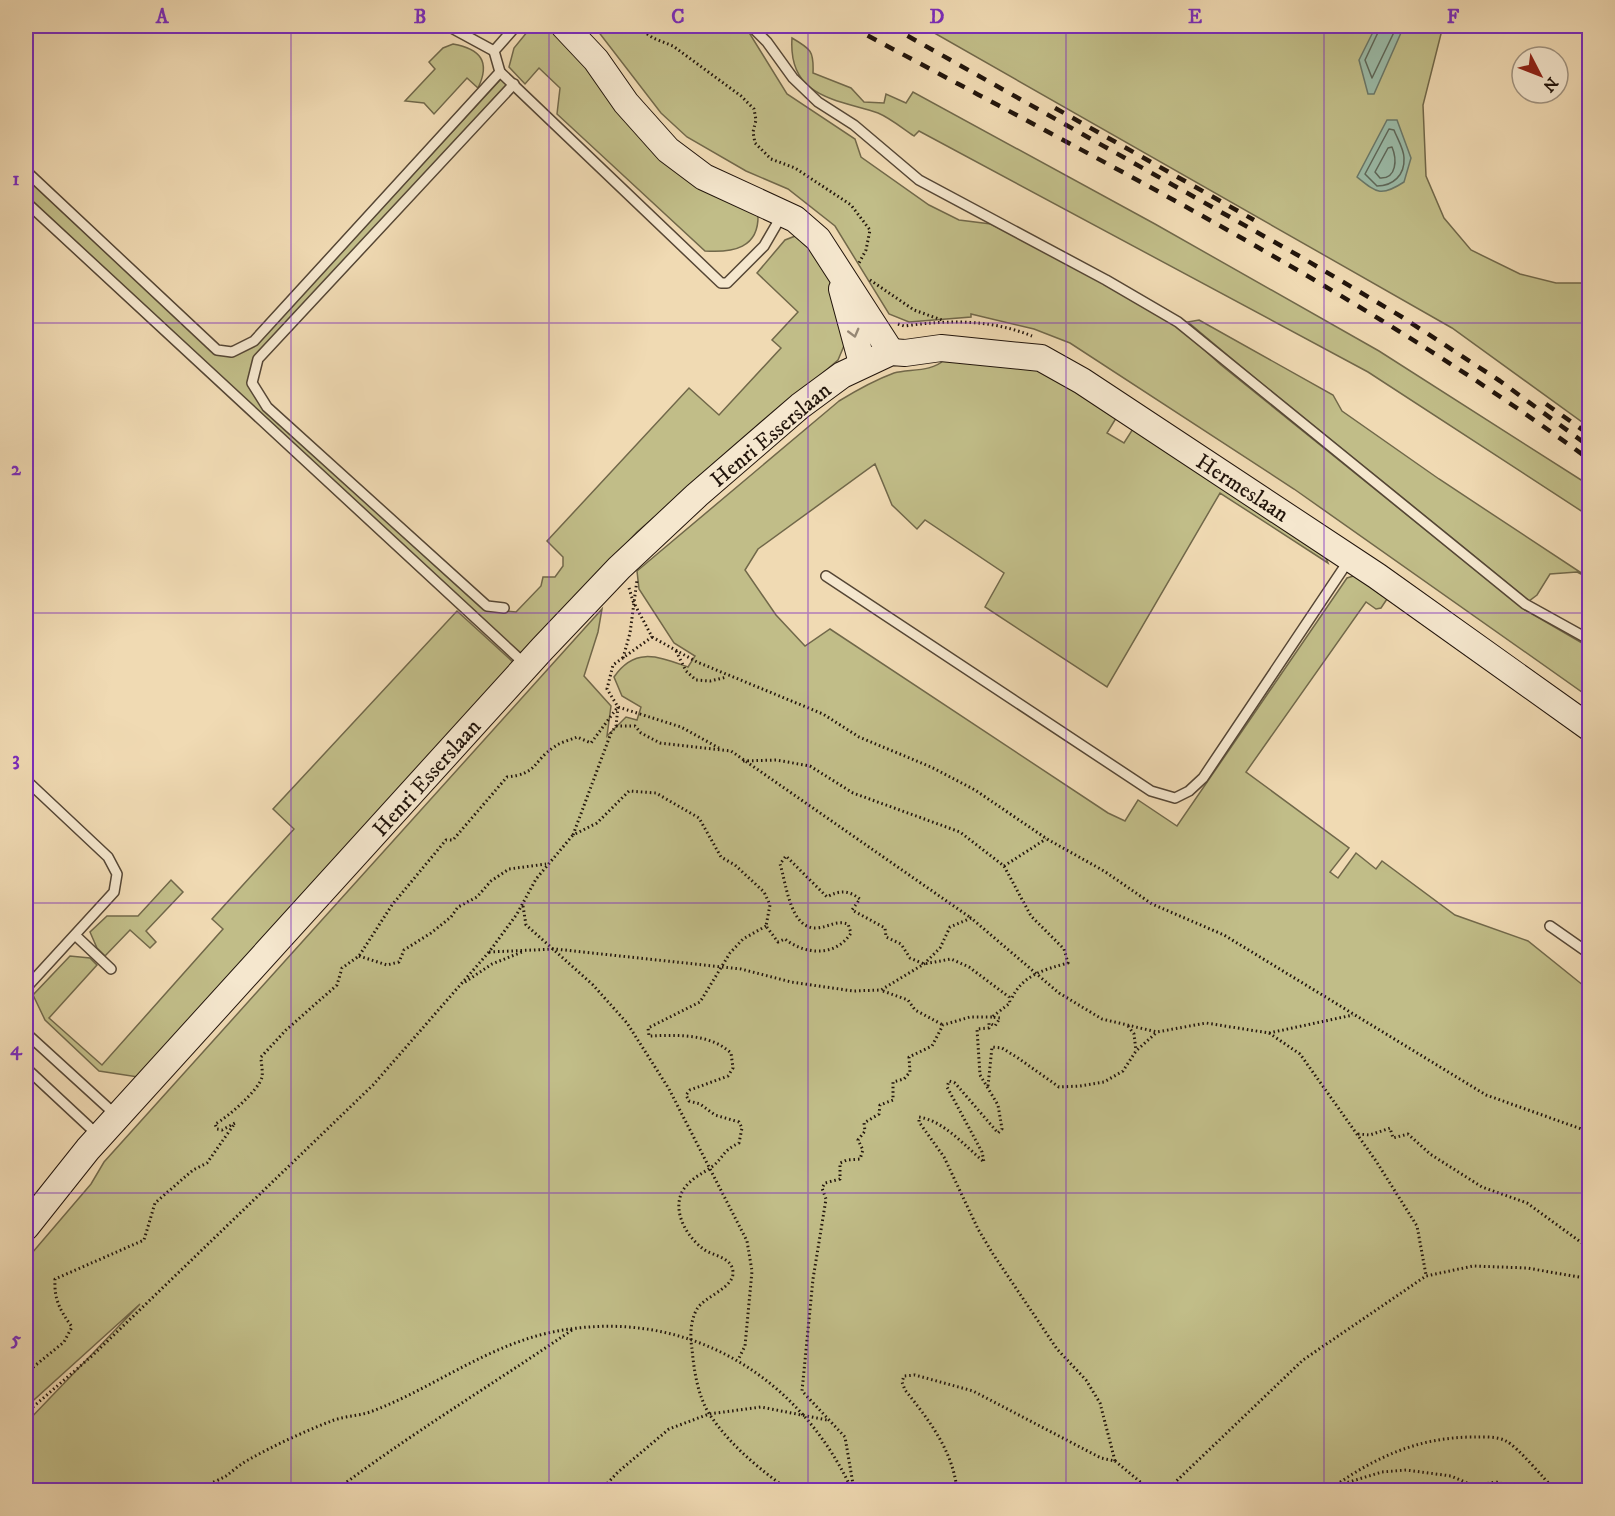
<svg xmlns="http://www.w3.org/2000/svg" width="1615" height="1516" font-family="'IM FELL DW Pica',serif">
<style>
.green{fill:#c1bd88;stroke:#71684a;stroke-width:1.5}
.water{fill:#9bbba8;stroke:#6a7869;stroke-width:1.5}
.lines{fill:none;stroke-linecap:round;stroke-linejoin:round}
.shore{stroke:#5e685a;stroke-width:1.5}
.lane-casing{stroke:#554635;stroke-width:12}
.secondary-casing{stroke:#21140b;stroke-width:28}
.path{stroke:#21140b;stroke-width:3;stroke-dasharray:1.5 3;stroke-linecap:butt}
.lane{stroke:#f5e7ce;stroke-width:9}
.secondary{stroke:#f5e7ce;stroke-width:26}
.rail{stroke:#21140b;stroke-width:4.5;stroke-dasharray:10 10;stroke-linecap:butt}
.oneway{stroke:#968876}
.grid{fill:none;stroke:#7b2cbf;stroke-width:1.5;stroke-opacity:0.55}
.labels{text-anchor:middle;stroke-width:4.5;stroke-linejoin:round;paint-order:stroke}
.street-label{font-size:22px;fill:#21140b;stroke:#f5e7ce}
.neatline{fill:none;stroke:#7b2cbf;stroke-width:2}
.grid-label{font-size:20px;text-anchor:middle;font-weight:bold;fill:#7b2cbf}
</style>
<rect width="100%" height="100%" fill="#f0dab3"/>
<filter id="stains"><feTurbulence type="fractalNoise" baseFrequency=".00333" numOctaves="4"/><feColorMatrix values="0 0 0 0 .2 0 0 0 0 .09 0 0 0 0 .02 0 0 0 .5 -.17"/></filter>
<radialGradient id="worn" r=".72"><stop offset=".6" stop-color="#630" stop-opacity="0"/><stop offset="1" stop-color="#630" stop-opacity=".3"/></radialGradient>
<g class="green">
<path d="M532 26H545L566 42 758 215C759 248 733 253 705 251L557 114 560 88 539 68 525 84 509 67 514 48Z"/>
<polygon points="594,26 745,26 787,94 855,139 861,157 929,205 959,220 991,224 1107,285 1180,328 1221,365 1525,610 1589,647 1589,697 1294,489 1070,343 1034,329 971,314 971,317 909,322 889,314 835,226 788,189 746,171 687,137 661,113"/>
<polygon points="922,26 1443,26 1423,105 1426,176 1444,218 1471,250 1520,274 1556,283 1589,283 1589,427 1452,328"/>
<path d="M792 38C811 49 814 51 813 73L851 88 864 102 884 103 886 94 906 103 913 92 1155 224 1379 351 1589 485V516L1368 372 919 131 914 136C902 128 890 118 878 113 835 99 788 97 792 38Z"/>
<path d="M453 44C480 49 491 61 478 88L467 78 434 114 424 103 405 101 435 69 429 62 443 48Z"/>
<polygon points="501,79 507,84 257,356 250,377 265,408 483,609 516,612 541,586 543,577 555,577 563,566 563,557 547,541 689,388 719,415 781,348 772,340 798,312 757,273 785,240 798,235 821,261 837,295 846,341 838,360 637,532 523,655 471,611 26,199 26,177 216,353 231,357 260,340"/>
<path d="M1199 320 1333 395 1342 411 1439 479 1589 578 1577 572 1550 574 1537 595 1529 601C1416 507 1300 417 1188 322Z"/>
<path d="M944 360 1033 367 1118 415 1107 433 1124 443 1136 424 1323 550 1328 563 1220 493 1107 687 985 607 1004 573 925 520 917 529 892 505 875 464 758 549 745 570 776 615 805 646 830 629 1108 813 1125 821 1138 800 1177 826 1347 578 1360 574 1386 593 1387 599 1381 608 1376 609 1366 602 1246 772 1349 848 1330 872 1338 878 1356 853 1376 869 1382 861 1455 915 1528 941 1589 990V1490H26V1423L140 1304 26 1407V1260L91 1184 104 1162 602 609 598 632 584 676 611 706 607 736 626 717 637 720 641 707 622 696 614 677C635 646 659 657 688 667L695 656 674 643 639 589 637 571 839 401C857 390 875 380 894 373 909 369 932 372 944 360Z"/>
<polygon points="457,611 514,663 138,1077 99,1071 45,1020 33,995 70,956 90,958 97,965 49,1018 102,1065 223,929 212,919 294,829 273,809"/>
<polygon points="171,880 183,892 146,931 156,942 150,948 130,930 105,956 97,948 90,932 107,916 138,916"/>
</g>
<g class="water">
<polygon points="1376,26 1404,26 1374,94 1368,94 1359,60"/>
<path d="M1387 120H1397L1411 158 1404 182C1381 197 1377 193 1357 177Z"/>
</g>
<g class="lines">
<g class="shore">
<polyline points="1381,26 1365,60 1372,78 1397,26"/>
<path d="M1389 129 1394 130C1397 138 1404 149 1404 158 1405 175 1393 186 1377 186L1365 174Z"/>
<path d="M1392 147C1397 159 1397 179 1380 178L1375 172 1388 148Z"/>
</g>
<g class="lane-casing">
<g id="lane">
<polyline points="448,26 494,51"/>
<polyline points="751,26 767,42 793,78 818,102 854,125 919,180 1106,280 1178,322 1525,604 1590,640"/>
<polyline points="500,72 721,283 727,283 764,246 782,215"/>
<polyline points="26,171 217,350 232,352 254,341 500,72 494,51 516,26"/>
<polyline points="26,202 526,665"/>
<polyline points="826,576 1151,791 1175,798 1189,791 1203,778 1349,560"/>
<polyline points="504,608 487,606 267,407 252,383 258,359 514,84"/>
<polyline points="26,780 108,857 117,874 114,892 26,988"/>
<polyline points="1550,926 1590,954"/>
<polyline points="75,935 111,969"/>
<polyline points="26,1033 117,1116"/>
<polyline points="26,1068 99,1136"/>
</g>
</g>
<g class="secondary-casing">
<g id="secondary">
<polyline points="564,26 596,60 626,103 668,150 704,177 795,219 818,239 891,352"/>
<polyline points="842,289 862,363"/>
<polyline points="26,1227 88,1149 542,649 619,568 697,495 800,406 842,375 891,352 905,353 941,348 1041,358 1082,381 1377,576 1590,728"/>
</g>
</g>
<g class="path">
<polyline points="636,26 653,38 673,46 741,96 754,109 756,120 753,132 755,143 771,159 795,168 851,205 870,230 866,250 858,265"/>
<polyline points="870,280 914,310 942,320"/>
<path d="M898 324 904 326C949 320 990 319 1032 336"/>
<polyline points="629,588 633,601 652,637 613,665 607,689 618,707 681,727 719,748"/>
<polyline points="652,637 697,662 823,714 859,737 931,767 975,790 1047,839 1104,871 1152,904 1224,935 1486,1095 1590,1132"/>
<polyline points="676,651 686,671 696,680 710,681 727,677"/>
<polyline points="623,658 630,633 637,580"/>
<path d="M618 707 616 726 611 733 573 835 597 823 629 791 656 793 699 818 721 857 735 865 764 892 770 905 766 926 778 942 785 939C805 955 836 957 851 933L848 924C836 920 829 927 817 928 790 930 786 882 780 864L786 856 827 897C840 890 848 890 860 899L852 910 885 928 886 937 901 944 910 958 924 964 951 959 969 967 1009 997 1010 1003 992 1017 1000 1018 995 1026 989 1023V1028L977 1029 980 1075 998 1105 1002 1129 998 1133 955 1083 949 1081 947 1087 982 1152 984 1162C965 1146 944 1121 919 1117V1122L944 1157 978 1229 993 1254 1057 1349 1086 1380 1100 1403 1115 1461 1101 1458 973 1391 915 1375 904 1376 902 1382 905 1390C929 1420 953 1451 957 1490"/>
<polyline points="616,726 635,726 641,733 660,743 731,751 971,918"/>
<path d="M743 761 776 760 810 766 853 793 960 832 1004 866 1031 916 1064 949 1068 963C1043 970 1022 975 1011 1000"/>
<polyline points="1004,866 1046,839"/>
<polyline points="523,906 526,925 593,985 627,1023 669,1089 747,1241 752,1271 745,1346 738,1360"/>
<path d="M766 926 743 939 730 953 700 1002 648 1028 649 1036C677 1035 709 1033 731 1053L733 1068 728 1076 690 1090 686 1095 689 1101 700 1104 715 1115 739 1122 742 1128 739 1143C722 1151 724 1157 713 1166 705 1172 696 1176 690 1182 668 1201 682 1232 702 1248 711 1256 732 1256 733 1272 734 1288 705 1296 697 1309 690 1321 690 1337 692 1349 694 1371 698 1397 710 1415 730 1445 760 1470 789 1490"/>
<polyline points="489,952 555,949 741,969 791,982 853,991 881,990 924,964 940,948 950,927 971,918 1059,993 1102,1019 1157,1032 1206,1023 1269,1033 1353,1015"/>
<polyline points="359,956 387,965 399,962 404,950 431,933 451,917 458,907 477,897 491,881 509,869 546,864"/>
<polyline points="465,982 492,964 522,952"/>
<polyline points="883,991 908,1000 915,1010 943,1025"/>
<polyline points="1128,1026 1134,1034 1136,1051"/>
<polyline points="1269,1033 1300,1054 1376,1161 1417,1226 1426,1275"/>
<polyline points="988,1086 992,1047 1002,1048 1018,1058 1059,1087 1080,1086 1104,1082 1123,1071 1136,1051 1157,1032"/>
<polyline points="1358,1134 1370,1135 1390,1128 1393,1138 1408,1134 1430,1154 1482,1187 1527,1203 1582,1243 1590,1245"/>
<path d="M26 1373 64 1342 72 1327C60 1310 54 1300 55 1279L144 1240 155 1203 193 1170 207 1163 235 1123 222 1130 217 1129 215 1124C227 1118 259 1090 262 1077 263 1071 261 1063 261 1057L286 1030 337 985 342 968 359 956 392 905 446 840H453L507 777C538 774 533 761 554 747 561 742 570 740 577 737L591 743 617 708"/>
<polyline points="26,1413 93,1355 373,1085 489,952 517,914 536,879 573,835"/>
<polyline points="1115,1461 1150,1490"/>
<polyline points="1339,1485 1382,1472 1406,1470 1451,1476 1474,1486 1496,1482 1514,1487 1531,1484 1548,1485"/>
<path d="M197 1490C206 1485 217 1481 226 1476 233 1471 240 1464 248 1460 275 1445 305 1431 334 1420 346 1416 358 1416 370 1412 430 1390 483 1348 548 1333 679 1304 797 1371 852 1490"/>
<path d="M336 1490C412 1433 493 1384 572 1330"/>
<polyline points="601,1490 618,1472 669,1429 709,1414 761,1407 827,1420"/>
<polyline points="854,1490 845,1437 802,1391 813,1279 826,1199 822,1188 825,1183 840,1179 840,1163 847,1160 860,1159 863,1150 858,1140 865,1131 864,1123 879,1114 880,1105 893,1100 893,1082 904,1079 910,1072 909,1057 932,1046 943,1025 970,1017 992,1017"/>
<polyline points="1167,1490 1303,1360 1426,1276 1473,1266 1527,1268 1590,1279"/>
<path d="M1329 1490C1373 1458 1418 1437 1474 1437 1484 1437 1497 1436 1506 1441 1518 1447 1544 1479 1555 1490"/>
</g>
<use href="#lane" class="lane"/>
<use href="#secondary" class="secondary"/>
<g class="rail">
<path d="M850 26C1102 162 1359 290 1590 460"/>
<polyline points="890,26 1301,257 1402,317 1500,381 1590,447"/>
<polyline points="1055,108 1254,220"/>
<polyline points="1546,404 1590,435"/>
</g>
</g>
<defs><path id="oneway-chevron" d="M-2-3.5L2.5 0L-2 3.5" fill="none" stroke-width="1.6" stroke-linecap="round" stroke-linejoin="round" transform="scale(1.5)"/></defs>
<use class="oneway" href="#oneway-chevron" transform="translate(854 333) rotate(75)"/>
<path class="grid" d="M291 26V1490M549 26V1490M808 26V1490M1066 26V1490M1324 26V1490M26 323H1590M26 613H1590M26 903H1590M26 1193H1590"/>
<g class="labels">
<g class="street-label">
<text transform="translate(770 434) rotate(-40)" y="8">Henri Esserslaan</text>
<text transform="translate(1243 487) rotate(33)" y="8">Hermeslaan</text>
<text transform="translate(426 777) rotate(-48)" y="8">Henri Esserslaan</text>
</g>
</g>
<rect width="1615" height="1516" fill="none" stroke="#f0dab3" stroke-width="66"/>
<g transform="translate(1540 75) rotate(132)"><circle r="28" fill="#f5e7ce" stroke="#a09380" stroke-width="1.5"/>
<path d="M0-4.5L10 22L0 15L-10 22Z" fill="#8f2418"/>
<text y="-9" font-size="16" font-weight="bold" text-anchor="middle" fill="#21140b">N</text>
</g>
<rect x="33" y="33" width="1549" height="1450" class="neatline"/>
<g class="grid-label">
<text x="162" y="23">A</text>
<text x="420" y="23">B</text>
<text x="678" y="23">C</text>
<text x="937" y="23">D</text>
<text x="1195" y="23">E</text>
<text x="1453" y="23">F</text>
<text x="16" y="185">1</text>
<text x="16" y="475">2</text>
<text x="16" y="765">3</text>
<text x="16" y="1055">4</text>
<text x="16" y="1345">5</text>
</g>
<rect width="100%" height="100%" filter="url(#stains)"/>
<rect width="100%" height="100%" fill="url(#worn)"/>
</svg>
